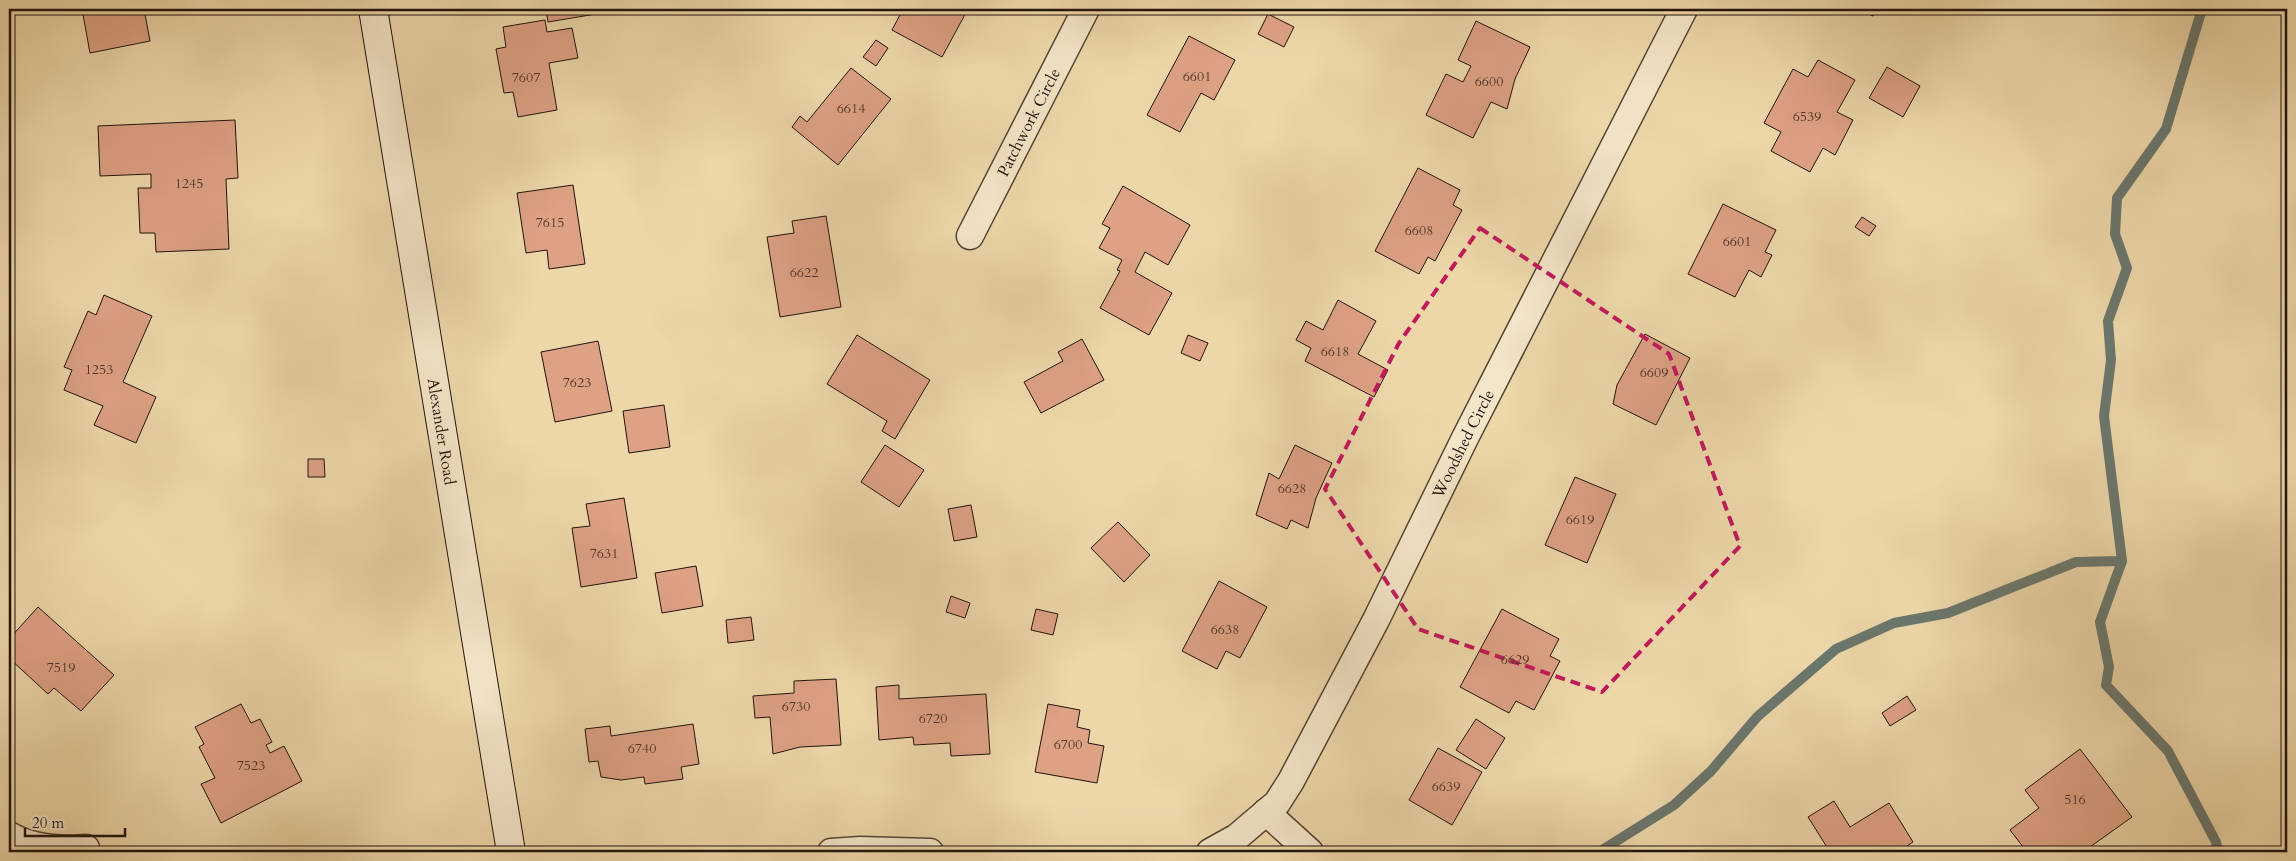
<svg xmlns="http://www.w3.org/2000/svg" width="2296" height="861" font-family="Cardo,serif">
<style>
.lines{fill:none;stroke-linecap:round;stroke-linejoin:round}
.stream{stroke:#6a776d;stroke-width:10}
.building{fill:#dda184;stroke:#21130d}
.street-casing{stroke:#544434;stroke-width:29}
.secondary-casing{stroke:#21130d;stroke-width:30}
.street{stroke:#f3e5c7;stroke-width:26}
.secondary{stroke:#f3e5c7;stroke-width:28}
.marked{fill:none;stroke:#c2185b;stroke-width:4;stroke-dasharray:10 6;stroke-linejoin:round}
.labels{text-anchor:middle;stroke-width:4;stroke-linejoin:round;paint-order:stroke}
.number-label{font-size:14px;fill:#50362b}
.street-label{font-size:16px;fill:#21130d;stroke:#f3e5c7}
</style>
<rect width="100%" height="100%" fill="#edd7a9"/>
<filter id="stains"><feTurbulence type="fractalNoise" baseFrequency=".004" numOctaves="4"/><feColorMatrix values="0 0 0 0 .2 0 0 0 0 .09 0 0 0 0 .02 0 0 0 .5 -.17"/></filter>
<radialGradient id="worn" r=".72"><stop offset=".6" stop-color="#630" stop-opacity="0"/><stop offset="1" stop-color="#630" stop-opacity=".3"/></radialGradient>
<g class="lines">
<g class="stream">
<polyline points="2202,9 2166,129 2117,198 2115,234 2127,268 2108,321 2111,360 2104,416 2122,561 2100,622 2109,667 2106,685 2168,751 2216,842 2218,852"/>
<polyline points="1599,852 1674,805 1711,771 1757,717 1836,649 1894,623 1948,613 2076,562 2122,561"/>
</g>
</g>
<g class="building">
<polygon points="82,9 144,9 150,41 90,53"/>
<polygon points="546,9 601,9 602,13 548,22"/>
<polygon points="903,9 968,9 942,57 892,30"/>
<polygon points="1857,9 1877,9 1873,16"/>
<polygon points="1268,14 1294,27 1284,47 1258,34"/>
<polygon points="545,20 547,32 572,28 578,58 549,63 557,110 518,117 513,92 504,93 496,49 506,47 503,27"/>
<polygon points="1476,21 1530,47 1515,79 1507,109 1491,102 1473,138 1426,115 1446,74 1463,82 1471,66 1458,60"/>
<polygon points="1189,36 1235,60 1214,100 1201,93 1180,132 1147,115"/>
<polygon points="876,40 888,48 876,66 863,57"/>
<polygon points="1818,60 1855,80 1837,112 1853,120 1835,155 1823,148 1810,172 1771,151 1781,132 1764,123 1793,69 1808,77"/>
<polygon points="1887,67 1920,86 1903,117 1869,98"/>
<polygon points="851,68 891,99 838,165 792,127 800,116 807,122"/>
<polygon points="235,120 238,178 226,179 229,249 156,252 155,233 140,233 138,188 151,188 151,174 100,176 98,126"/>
<polygon points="1418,168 1460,190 1453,205 1462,210 1435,261 1428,257 1419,274 1375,251"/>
<polygon points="573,185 585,264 549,269 547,250 526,253 517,193"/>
<polygon points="1123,186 1190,225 1168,265 1145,252 1135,272 1172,293 1149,335 1100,308 1120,271 1117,270 1122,260 1099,248 1110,228 1102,224"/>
<polygon points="1723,204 1776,230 1765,252 1772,255 1761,277 1749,270 1735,297 1688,274"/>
<polygon points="826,216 841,307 780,317 767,237 794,233 792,221"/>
<polygon points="1862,217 1876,226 1869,236 1855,227"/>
<polygon points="104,295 152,316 123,382 156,397 136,443 94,425 103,406 64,390 72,370 64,367 88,311 96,315"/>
<polygon points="1338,300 1376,321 1358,354 1388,370 1374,397 1305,361 1311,348 1296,340 1306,321 1323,330"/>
<polygon points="1645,334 1690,358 1656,425 1613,404 1617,385"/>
<polygon points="857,335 930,380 895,439 882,431 887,421 827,384"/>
<polygon points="1188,335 1208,343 1200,361 1181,353"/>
<polygon points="1082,339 1104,380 1041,413 1024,382 1063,361 1058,352"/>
<polygon points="598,341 612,411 555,422 541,352"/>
<polygon points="664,405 670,447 629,453 623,411"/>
<polygon points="885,445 924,470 899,507 861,482"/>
<polygon points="1295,445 1332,463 1316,498 1308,528 1291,520 1287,529 1256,515 1269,473 1279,479"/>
<polygon points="308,459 324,459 325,477 308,477"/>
<polygon points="1575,477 1616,494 1587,563 1545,545"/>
<polygon points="624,498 637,578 581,587 572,528 590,526 586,504"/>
<polygon points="971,505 977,537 954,541 948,509"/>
<polygon points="1118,522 1150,555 1124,582 1091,548"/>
<polygon points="696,566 703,606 662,613 655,573"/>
<polygon points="1219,581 1267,607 1240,658 1226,651 1217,669 1182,651"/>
<polygon points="951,596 970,603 965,618 946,612"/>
<polygon points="38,607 114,675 81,711 54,688 48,694 9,658 9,639"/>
<polygon points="1036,609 1058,614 1053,635 1031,630"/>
<polygon points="1502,609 1559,639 1550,656 1560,661 1534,710 1516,701 1509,713 1460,687"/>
<polygon points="751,617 754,640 728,643 726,620"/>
<polygon points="836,679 841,745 800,747 773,754 770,717 755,718 753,696 794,693 794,681"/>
<polygon points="899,685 899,699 986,694 990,754 951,756 950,743 914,745 913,737 879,740 876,687"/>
<polygon points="1907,696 1916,710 1890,726 1882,713"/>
<polygon points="241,704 251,723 260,719 272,742 266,745 270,753 284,746 302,781 221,823 201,784 215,778 199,747 204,744 195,727"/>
<polygon points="1048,704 1080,710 1077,727 1090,730 1088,743 1104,746 1097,783 1035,772"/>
<polygon points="1476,719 1505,738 1486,769 1456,750"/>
<polygon points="693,724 699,764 681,767 683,779 645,784 644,777 621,780 601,777 598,761 589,762 585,729 610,726 611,736"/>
<polygon points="1438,748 1482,772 1452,825 1409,800"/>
<polygon points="2080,749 2132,817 2083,852 2027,852 2010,830 2039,808 2025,790"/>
<polygon points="1834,801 1850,827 1889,803 1913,842 1904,848 1907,852 1830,852 1808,817"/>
</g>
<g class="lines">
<g class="street-casing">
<g id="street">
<path id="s1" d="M970 236 1086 9"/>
<polyline points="1266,812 1310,852"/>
<path d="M9 835C31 848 60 850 86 848"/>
<polyline points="831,852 860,850 930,852"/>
<path id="s2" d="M1210 852 1237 837 1277 803 1291 781 1376 620 1465 438 1684 9"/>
</g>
</g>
<g class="secondary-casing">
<g id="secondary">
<path id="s3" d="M373 9 511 852"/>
</g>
</g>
<use href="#street" class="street"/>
<use href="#secondary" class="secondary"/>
</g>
<path class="marked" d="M1480 228 1669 354 1740 546 1602 692 1418 629 1325 489 1399 343Z"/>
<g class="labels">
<g class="number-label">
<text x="1197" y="81">6601</text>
<text x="526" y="82">7607</text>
<text x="1489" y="86">6600</text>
<text x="851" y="113">6614</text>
<text x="1807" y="121">6539</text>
<text x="189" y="188">1245</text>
<text x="550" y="227">7615</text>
<text x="1419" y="235">6608</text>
<text x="1737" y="246">6601</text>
<text x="804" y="277">6622</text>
<text x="1335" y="356">6618</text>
<text x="99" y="374">1253</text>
<text x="1654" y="377">6609</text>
<text x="577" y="387">7623</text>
<text x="1292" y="493">6628</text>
<text x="1580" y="524">6619</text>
<text x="604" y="558">7631</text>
<text x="1225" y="634">6638</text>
<text x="1515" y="664">6629</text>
<text x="61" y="672">7519</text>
<text x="796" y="711">6730</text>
<text x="933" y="723">6720</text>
<text x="1068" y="749">6700</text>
<text x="642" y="753">6740</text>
<text x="251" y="770">7523</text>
<text x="1446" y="791">6639</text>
<text x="2075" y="804">516</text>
</g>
<g class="street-label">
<text dy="6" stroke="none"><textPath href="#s1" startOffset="128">Patchwork Circle</textPath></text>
<text dy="6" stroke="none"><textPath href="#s3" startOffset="428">Alexander Road</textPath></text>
<text dy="6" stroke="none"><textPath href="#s2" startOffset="488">Woodshed Circle</textPath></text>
</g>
</g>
<rect width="2296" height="861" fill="none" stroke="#edd7a9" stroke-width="30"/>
<rect x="10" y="10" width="2276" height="841" fill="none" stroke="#21130d" stroke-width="2.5"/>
<rect x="15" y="15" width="2266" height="831" fill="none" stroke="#21130d"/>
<path d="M25 828v8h100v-8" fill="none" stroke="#21130d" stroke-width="2.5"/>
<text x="32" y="828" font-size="15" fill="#21130d" stroke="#f3e5c7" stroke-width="4" paint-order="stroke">20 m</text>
<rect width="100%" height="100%" filter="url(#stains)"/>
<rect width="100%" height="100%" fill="url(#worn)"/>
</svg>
